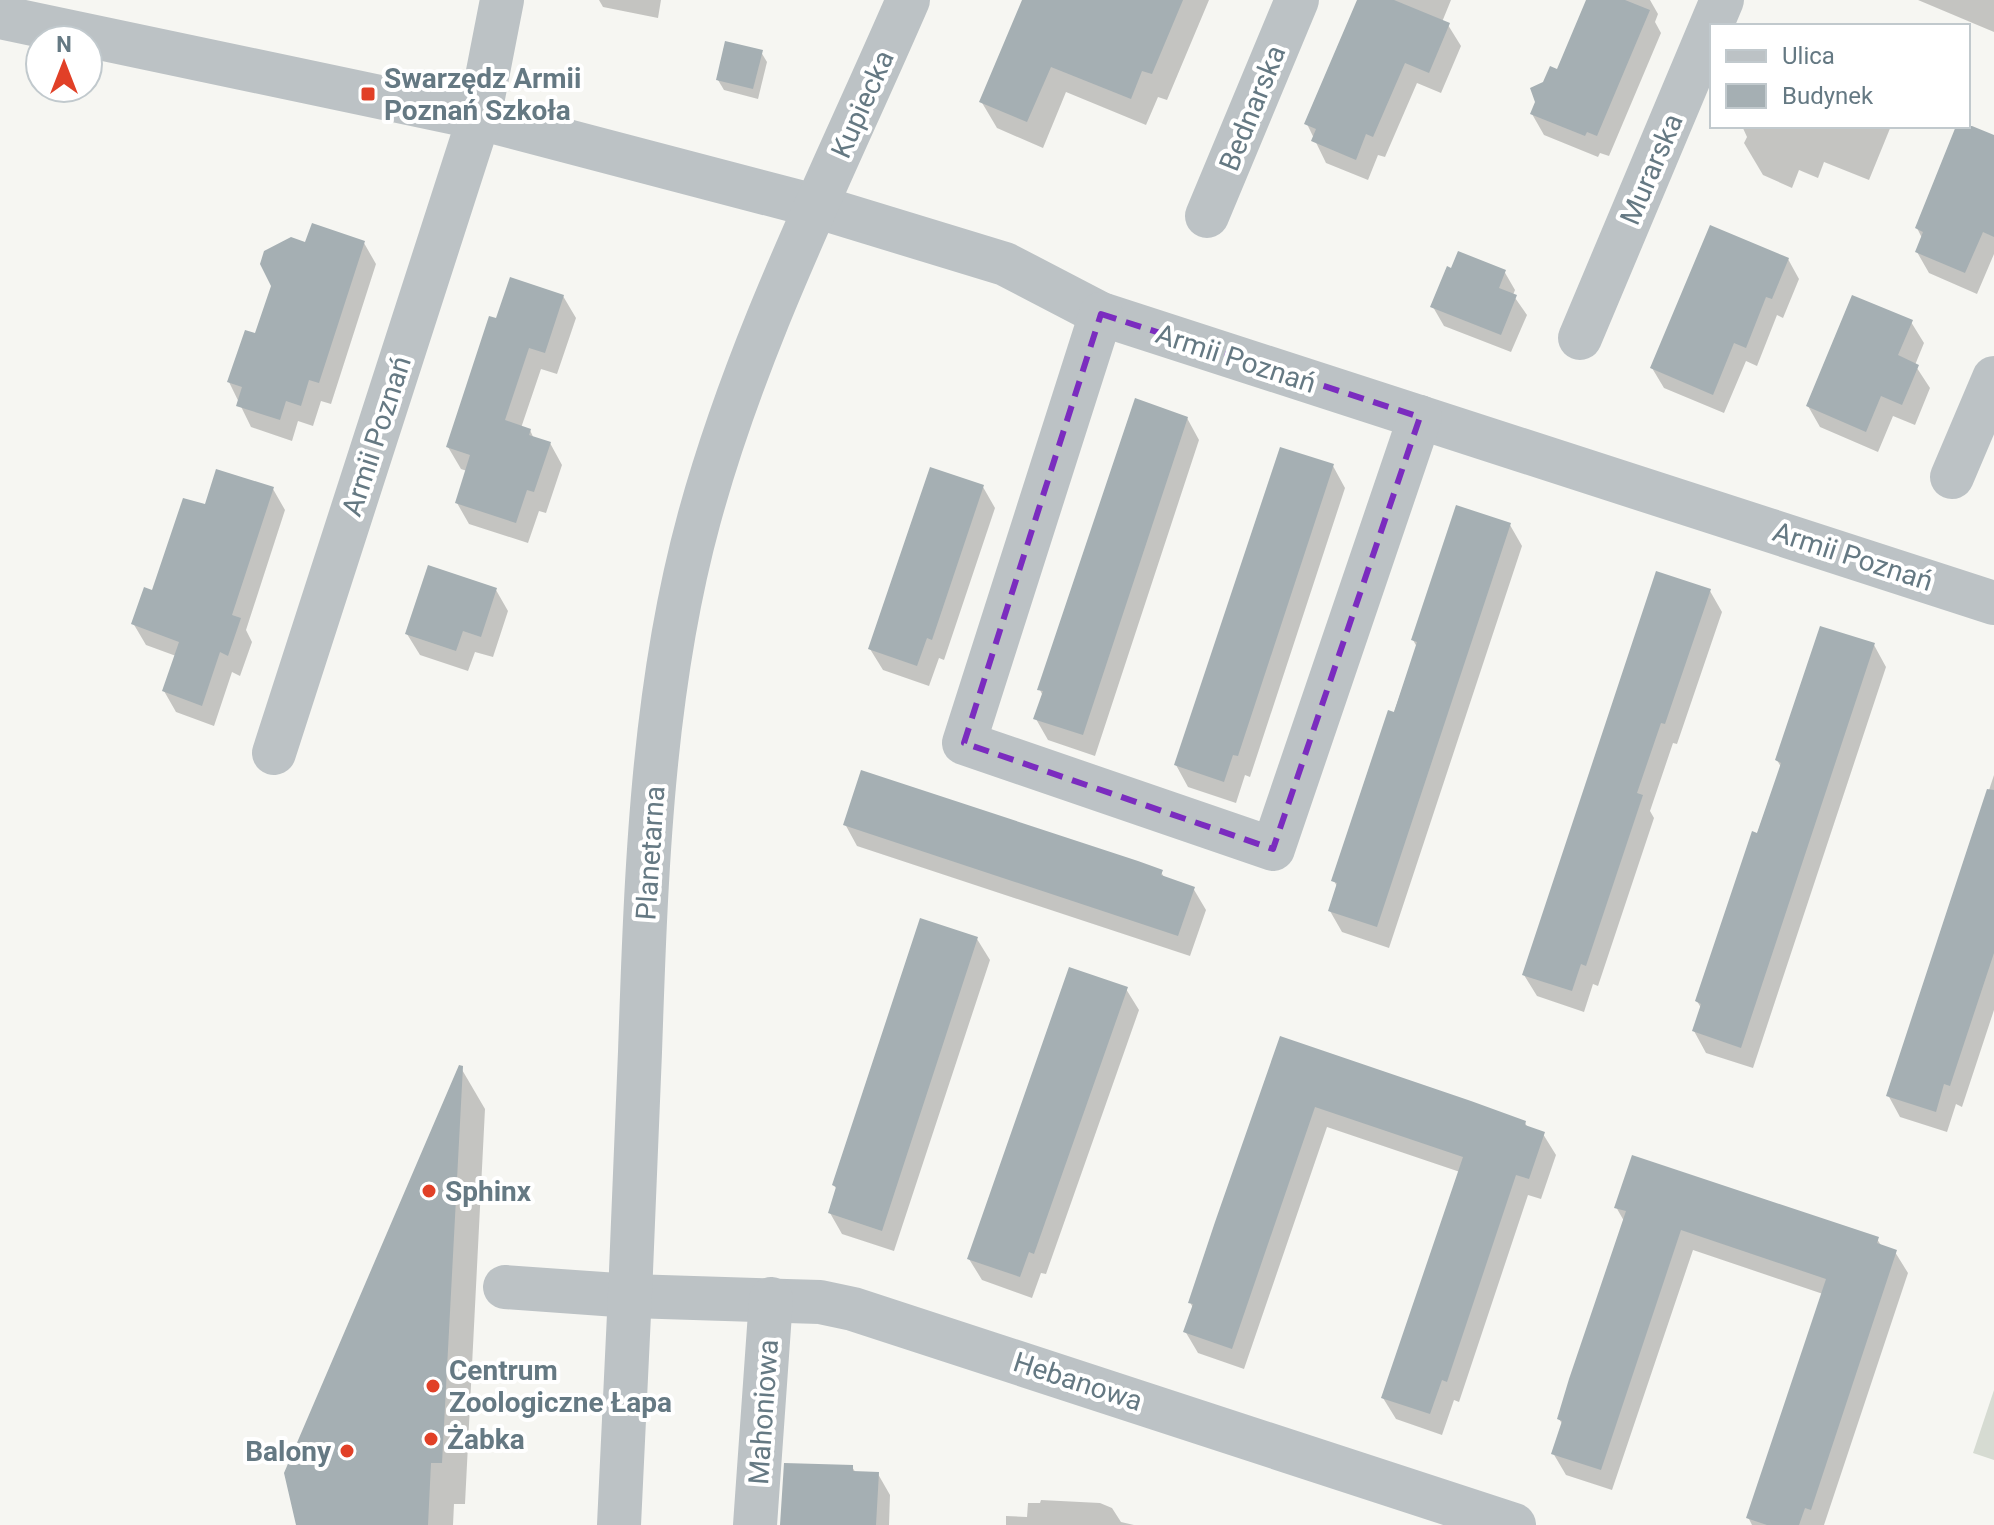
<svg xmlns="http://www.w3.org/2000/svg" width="1994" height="1525" font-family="Roboto,sans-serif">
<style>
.green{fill:#d6dbd2}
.shadow{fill:#0003}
.building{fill:#a5afb3}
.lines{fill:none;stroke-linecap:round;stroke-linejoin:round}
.minor{stroke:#bcc2c5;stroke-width:44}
.marked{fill:none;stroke:#7b2cbf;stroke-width:6;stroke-dasharray:16 10;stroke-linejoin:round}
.poi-dot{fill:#e14027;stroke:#fff;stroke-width:3}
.labels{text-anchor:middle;stroke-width:8;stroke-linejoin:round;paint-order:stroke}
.poi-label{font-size:28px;font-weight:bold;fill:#657983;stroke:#fff;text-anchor:start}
.street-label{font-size:28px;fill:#657983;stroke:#fff}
</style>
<rect width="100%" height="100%" fill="#f6f6f2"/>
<polygon class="green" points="1994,1390 1994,1460 1973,1453"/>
<g class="shadow">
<polygon points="599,0 661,0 658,18 603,7"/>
<polygon points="1024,0 1209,0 1167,100 1158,97 1146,125 1066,92 1043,148 997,128 981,101"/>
<polygon points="1358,0 1451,0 1442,22 1448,25 1461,46 1441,93 1417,83 1385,157 1378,155 1368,180 1326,163 1307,124"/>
<polygon points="1588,0 1650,0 1658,14 1655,22 1661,33 1609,156 1600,153 1598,157 1544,135 1532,114 1545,83 1558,71"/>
<polygon points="1918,0 1994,0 1994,32"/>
<polygon points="761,52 767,62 758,99 724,90 718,80"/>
<polygon points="1742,126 1891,126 1869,180 1824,162 1818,178 1799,170 1792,188 1763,175 1744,143 1747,137"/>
<polygon points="1959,126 1994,137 1994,254 1977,294 1929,273 1917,252 1922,238 1917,228"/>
<polygon points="364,243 376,264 331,404 321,401 313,426 298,421 292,441 251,427 229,382 307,244"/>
<polygon points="1788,259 1799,279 1783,318 1777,315 1757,366 1746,361 1724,413 1664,388 1652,368"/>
<polygon points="1504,271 1515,290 1513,295 1527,315 1511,352 1444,326 1433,307"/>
<polygon points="563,296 576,318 557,374 541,369 521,428 530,430 534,439 550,443 562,465 546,513 539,511 528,543 469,524 457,503 467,471 461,469 448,447 497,321"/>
<polygon points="1911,322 1924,343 1915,365 1930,388 1915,425 1893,416 1878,452 1820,427 1808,406"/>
<polygon points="1187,418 1199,440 1095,756 1048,740 1036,719 1043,696 1040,690"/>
<polygon points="1333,466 1345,488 1250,777 1245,775 1236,803 1188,787 1176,765"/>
<polygon points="983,487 995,508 944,660 939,658 929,686 883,670 870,649"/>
<polygon points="273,489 285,510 246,630 252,642 240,676 232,672 214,726 176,712 164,691 176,656 146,645 133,623 154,592"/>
<polygon points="1510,525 1522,546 1389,948 1342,932 1330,911 1338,888 1334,881 1417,647 1413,640"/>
<polygon points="496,590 508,611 493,657 475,652 468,671 420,655 407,634"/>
<polygon points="1710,591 1722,612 1677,744 1673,743 1650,811 1654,818 1598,986 1593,984 1584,1012 1537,996 1524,975"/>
<polygon points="1874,645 1886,667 1753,1068 1706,1053 1694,1031 1701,1008 1697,1001 1781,767 1777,760"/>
<polygon points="1994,775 1994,1010 1962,1107 1956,1104 1947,1132 1900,1117 1888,1095"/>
<polygon points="845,824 1161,872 1165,879 1193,888 1206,910 1190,956 857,846"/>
<polygon points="977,939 990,960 894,1251 842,1234 830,1213 837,1190 834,1185"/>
<polygon points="1126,989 1139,1010 1046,1274 1041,1273 1032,1298 982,1280 969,1259"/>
<polygon points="1282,1039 1525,1123 1528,1128 1543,1134 1556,1155 1541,1199 1528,1195 1459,1402 1454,1400 1442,1435 1396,1419 1383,1398 1460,1172 1327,1127 1244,1369 1198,1353 1185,1331 1193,1308 1190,1302"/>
<polygon points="461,1068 485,1109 465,1504 454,1504 453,1525 298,1525"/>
<polygon points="1616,1207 1877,1239 1882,1247 1895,1252 1908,1273 1824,1525 1752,1525 1748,1517 1823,1294 1693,1250 1612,1490 1566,1475 1553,1453 1563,1425 1559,1419 1624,1221"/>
<polygon points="852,1467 856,1473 878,1474 890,1495 889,1525 783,1525"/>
<polygon points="1041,1500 1100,1503 1112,1508 1121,1522 1134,1525 1006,1525 1006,1516 1027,1517 1028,1503 1040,1503"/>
</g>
<g class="building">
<polygon points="1022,0 1183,0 1152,74 1142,71 1131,99 1051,67 1027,122 979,102"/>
<polygon points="1357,0 1394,0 1450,23 1429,73 1405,63 1373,137 1366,134 1356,160 1311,141 1316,129 1304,124"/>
<polygon points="1586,0 1625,0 1650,10 1597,136 1587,132 1585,136 1530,114 1535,102 1530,88 1543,82 1550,66 1557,69"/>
<polygon points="725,41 763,50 753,89 716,80"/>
<polygon points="1956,126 1972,126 1994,135 1994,237 1983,232 1965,273 1915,252 1923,232 1915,228"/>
<polygon points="312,223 365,241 319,383 309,380 301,406 286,401 280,420 236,406 242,387 227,382 245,330 255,333 271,286 260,264 264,251 291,237 305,242"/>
<polygon points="1710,225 1789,258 1772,299 1766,297 1746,348 1734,343 1713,395 1650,368"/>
<polygon points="1458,251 1506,270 1499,288 1517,295 1501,335 1430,307 1447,266 1451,268"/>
<polygon points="510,277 564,295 545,353 529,348 505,420 531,429 529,435 551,442 534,492 527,490 516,523 455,503 470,455 446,447 489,316 496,318"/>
<polygon points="1852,295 1913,320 1898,355 1919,365 1902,405 1881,396 1866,432 1806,406"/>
<polygon points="1135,398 1188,417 1083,735 1033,719 1043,691 1037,690"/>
<polygon points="1280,447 1334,464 1238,756 1233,755 1224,782 1174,765"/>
<polygon points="930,467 984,485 932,640 927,638 917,666 868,649"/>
<polygon points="216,469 274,487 232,615 241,618 228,656 220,652 202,706 162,691 179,642 131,624 144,587 152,590 183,498 205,504"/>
<polygon points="1456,505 1511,523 1377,927 1328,911 1337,883 1331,881 1388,710 1394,712 1417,642 1411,640"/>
<polygon points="428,565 497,588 481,637 463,631 456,651 405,634"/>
<polygon points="1656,571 1711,589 1665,724 1661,723 1637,793 1643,795 1586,966 1581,964 1572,991 1522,975"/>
<polygon points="1820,626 1875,643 1741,1048 1692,1031 1701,1004 1695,1001 1752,831 1757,833 1781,763 1775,760"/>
<polygon points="861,770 1138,861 1163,870 1161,875 1195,887 1178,936 843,825"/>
<polygon points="1987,789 1994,790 1994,953 1950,1086 1944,1084 1936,1112 1886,1096"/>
<polygon points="920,918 978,937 882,1231 828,1213 836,1187 832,1185"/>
<polygon points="1069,967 1128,987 1034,1254 1029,1252 1020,1277 967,1259"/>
<polygon points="1280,1036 1471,1101 1526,1121 1525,1125 1545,1132 1529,1179 1516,1175 1447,1382 1442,1380 1430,1414 1381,1398 1463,1157 1315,1107 1232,1349 1183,1332 1193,1304 1188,1303 1215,1222"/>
<polygon points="459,1065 463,1066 442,1463 431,1463 428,1525 296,1525 284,1473"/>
<polygon points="1632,1155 1879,1237 1877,1243 1897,1250 1811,1510 1805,1508 1799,1525 1767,1525 1746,1518 1826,1279 1681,1230 1601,1470 1551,1454 1562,1421 1557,1419 1569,1379 1626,1211 1614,1208"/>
<polygon points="784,1463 853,1465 853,1471 879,1472 876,1525 780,1525"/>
</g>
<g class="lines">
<g class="minor">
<polyline points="0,17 479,118 815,206 1005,264 1101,314 1994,603"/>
<polyline points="1207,216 1297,0"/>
<polyline points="1101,314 964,743 1273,849 1420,417"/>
<polyline points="1580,338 1722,0"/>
<polyline points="1952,477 1994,378"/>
<polyline points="274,753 479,118 502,0"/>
<polyline points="505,1287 631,1296 820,1302 853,1309 1514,1525"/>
<path d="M619 1525C627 1367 634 1210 640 1052 646 875 652 691 699 519 748 339 834 171 908 0"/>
<polyline points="755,1525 771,1299"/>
</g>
</g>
<path class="marked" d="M1101 314 1420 417 1273 849 964 743Z"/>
<g class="poi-dot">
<rect x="360" y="86" width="16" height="16" rx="4"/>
<circle cx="429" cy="1191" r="8"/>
<circle cx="433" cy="1386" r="8"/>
<circle cx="431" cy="1439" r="8"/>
<circle cx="347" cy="1451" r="8"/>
</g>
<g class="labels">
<g class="poi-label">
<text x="384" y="88">Swarzędz Armii<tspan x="384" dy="32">Poznań Szkoła</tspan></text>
<text x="445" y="1201">Sphinx</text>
<text x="449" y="1380">Centrum<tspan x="449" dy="32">Zoologiczne Łapa</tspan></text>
<text x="447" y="1449">Żabka</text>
<text x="331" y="1461" text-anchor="end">Balony</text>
</g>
<g class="street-label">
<text transform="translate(862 104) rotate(-66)" y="10">Kupiecka</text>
<text transform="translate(1252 108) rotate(-68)" y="10">Bednarska</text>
<text transform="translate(1651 169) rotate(-67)" y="10">Murarska</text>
<text transform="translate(1236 358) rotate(18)" y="10">Armii Poznań</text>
<text transform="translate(376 436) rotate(-72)" y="10">Armii Poznań</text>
<text transform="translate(1853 556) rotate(18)" y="10">Armii Poznań</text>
<text transform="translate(650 853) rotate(-86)" y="10">Planetarna</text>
<text transform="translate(1078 1381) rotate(18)" y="10">Hebanowa</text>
<text transform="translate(763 1412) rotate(-86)" y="10">Mahoniowa</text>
</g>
</g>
<rect x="1710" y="24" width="260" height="104" fill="#ffffff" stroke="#c1c9cd" stroke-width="2"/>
<rect x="1726" y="50" width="40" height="12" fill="#bcc2c5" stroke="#c1c9cd" stroke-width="2"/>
<text x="1782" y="64" font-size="24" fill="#657983">Ulica</text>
<rect x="1726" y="84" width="40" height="24" fill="#a5afb3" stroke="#c1c9cd" stroke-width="2"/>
<text x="1782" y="104" font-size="24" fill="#657983">Budynek</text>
<g transform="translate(64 64)"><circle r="38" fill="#ffffff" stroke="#c1c9cd" stroke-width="2"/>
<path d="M0-6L14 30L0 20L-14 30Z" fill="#e14027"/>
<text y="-12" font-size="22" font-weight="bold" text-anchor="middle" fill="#657983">N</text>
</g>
</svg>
